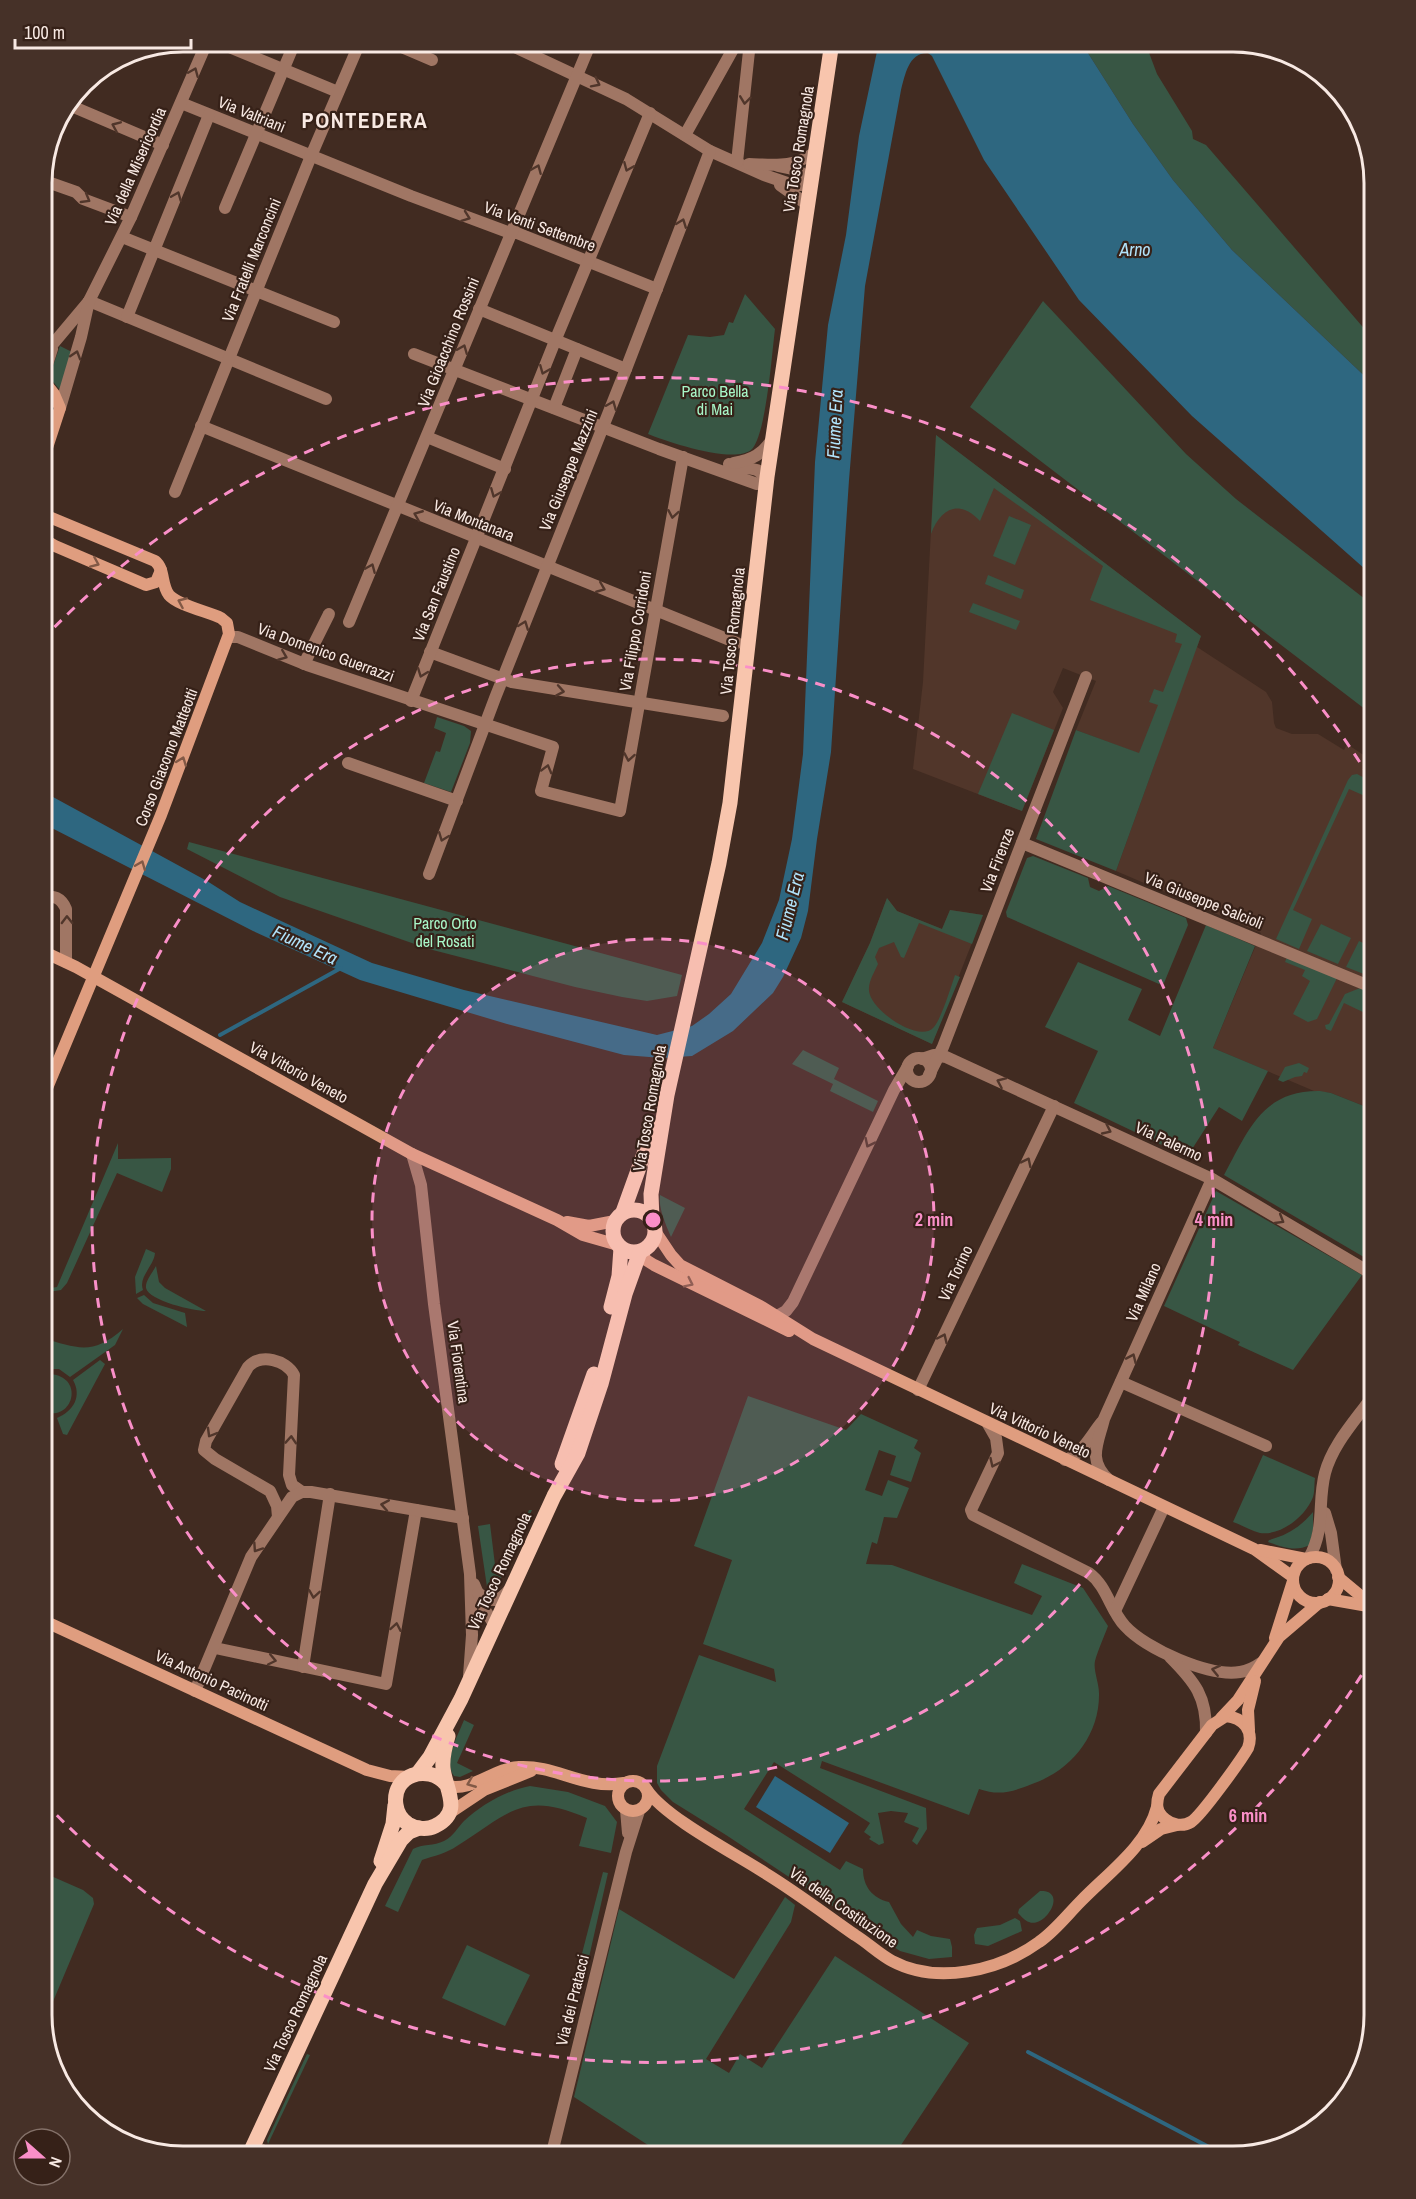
<svg xmlns="http://www.w3.org/2000/svg" width="1416" height="2199" font-family="'Archivo Narrow',sans-serif">
<style>
.built{fill:#51362a}
.green{fill:#385644}
.water{fill:#2e6780}
.lines{fill:none;stroke-linecap:round;stroke-linejoin:round}
.stream{stroke:#2e6780;stroke-width:4}
.street{stroke:#a07664;stroke-width:12}
.secondary{stroke:#df9d7f;stroke-width:12}
.primary{stroke:#f8c5ad;stroke-width:15}
.oneway{stroke:#50362b}
.oneway2{stroke:#825946}
.ring{fill:none;stroke:#fa8fc8;stroke-width:3;stroke-dasharray:10 8}
.labels{text-anchor:middle;stroke-width:4.5;stroke-linejoin:round;paint-order:stroke}
.street-label{font-size:16px;fill:#f8e9e3;stroke:#362118}
.park-label{font-size:16px;fill:#a8f7c8;stroke:#362118}
.water-label{font-size:18px;font-style:italic;fill:#b1e3fb;stroke:#362118}
.district-label{font-size:22px;font-weight:bold;letter-spacing:1.5px;fill:#f8e9e3;stroke:#362118}
.rim{fill:none;stroke:#f8e9e3;stroke-width:3}
.centre{fill:#fa8fc8;stroke:#362118;stroke-width:3}
.ring-label{font-size:18px;text-anchor:middle;font-weight:bold;fill:#fa8fc8;stroke:#362118;stroke-width:4.5;stroke-linejoin:round;paint-order:stroke}
</style>
<rect width="100%" height="100%" fill="#412b21"/>
<g class="built">
<polygon points="936,435 1201,636 1197,647 1266,692 1272,702 1274,723 1276,728 1292,734 1318,734 1344,750 1347,744 1374,762 1374,1110 1331,1093 1314,1091 1213,1048 1261,933 1116,871 1156,760 1076,730 1096,681 1063,668 1053,692 1063,708 1022,811 913,769 923,682"/>
<polygon points="887,898 897,911 942,929 950,910 983,915 932,1044 842,1002 870,943"/>
</g>
<g class="green">
<polygon points="1081,42 1145,42 1157,74 1192,131 1193,139 1206,145 1374,340 1374,385 1232,250 1173,180 1133,124"/>
<path d="M745 294 775 329C772 352 766 438 751 450 733 464 668 442 648 434L688 335 710 337 724 335 729 322 733 323Z"/>
<polygon points="1043,301 1186,454 1236,499 1374,606 1374,716 970,407"/>
<polygon points="60,346 72,352 60,390 49,377"/>
<path d="M936 435 1201 636 1116 871 1036 839 1076 730 1139 753 1158 705 1149 702 1154 689 1163 692 1182 644 1175 642 1177 634 1090 600 1103 566 994 488 980 521C959 498 940 509 931 534Z"/>
<polygon points="1009,516 1031,525 1015,565 993,556"/>
<polygon points="988,575 1024,590 1021,599 985,584"/>
<polygon points="973,603 1020,621 1016,630 969,612"/>
<polygon points="1012,713 1054,730 1022,811 978,794"/>
<polygon points="437,717 464,726 471,731 470,743 451,792 424,783 436,751 440,752 446,733 434,728"/>
<polygon points="1357,774 1374,783 1374,800 1349,789 1293,910 1312,919 1299,949 1276,939 1348,780 1352,775"/>
<polygon points="189,842 682,975 677,996 647,1001 622,997 575,987 429,949 280,897 187,849"/>
<polygon points="1033,856 1088,878 1090,887 1099,891 1108,886 1186,918 1188,925 1164,983 1159,984 1007,917 1006,912 1027,858"/>
<path d="M887 898 897 911 942 929 950 910 983 915 972 944 919 923 904 958 901 957 894 942 879 948 875 957 878 964C874 973 866 985 870 995 875 1012 920 1044 934 1027 941 1019 951 987 955 975L960 977 932 1044 842 1002 870 943Z"/>
<polygon points="1321,924 1351,938 1338,964 1307,951"/>
<polygon points="1206,925 1255,946 1213,1048 1268,1071 1242,1121 1219,1107 1187,1157 1074,1103 1098,1051 1045,1027 1078,962 1142,989 1128,1020 1160,1036"/>
<polygon points="1359,941 1374,948 1374,978 1346,967"/>
<polygon points="1287,957 1337,978 1317,1019 1308,1022 1293,1014 1310,981 1302,976 1305,970 1285,962"/>
<polygon points="1360,988 1374,994 1374,999 1369,1001 1367,1006 1369,1010 1367,1014 1344,1003 1331,1031 1326,1029 1325,1025 1329,1024 1345,994"/>
<polygon points="803,1050 839,1068 834,1079 878,1101 873,1112 830,1091 833,1084 792,1064"/>
<polygon points="1299,1063 1309,1068 1307,1073 1304,1072 1302,1076 1295,1077 1283,1082 1278,1080 1285,1067"/>
<path d="M1320 1091 1331 1093 1374 1110V1263L1224 1175C1248 1131 1262 1090 1320 1091Z"/>
<polygon points="118,1143 118,1159 171,1158 171,1169 162,1192 117,1173 67,1283 61,1290 42,1293 44,1289 57,1287"/>
<polygon points="1216,1191 1362,1275 1293,1370 1238,1345 1240,1342 1164,1306"/>
<path d="M660 1195 685 1208 671 1237C666 1225 658 1208 660 1195Z"/>
<path d="M146 1249 155 1253C154 1266 138 1277 143 1290L136 1294 135 1277Z"/>
<path d="M156 1266 159 1282 165 1288 206 1311C194 1311 149 1301 146 1288 145 1281 153 1272 156 1266Z"/>
<polygon points="144,1295 153,1303 185,1313 187,1327 143,1304 137,1298"/>
<path d="M123 1329 115 1345 70 1377 59 1369H49L42 1338C78 1348 92 1356 123 1329Z"/>
<path d="M100 1360 105 1364 67 1435 63 1434 57 1418C74 1411 82 1396 73 1380Z"/>
<path d="M51 1374C86 1378 72 1424 42 1411V1377Z"/>
<path d="M748 1396 846 1430 861 1414 918 1440 914 1448 921 1453 911 1482 890 1475 896 1456 879 1450 865 1490 882 1496 888 1480 909 1488 897 1518 884 1517 877 1544 872 1542 866 1564 892 1565 1032 1615 1042 1596 1014 1583 1022 1564 1083 1588 1108 1626C1104 1637 1098 1650 1095 1661 1093 1670 1099 1683 1099 1693 1100 1735 1071 1771 1032 1784 1012 1792 999 1796 979 1789L969 1815 822 1761 820 1768 926 1808 927 1829 917 1845 912 1841 919 1828 904 1822 908 1813 891 1811 878 1813 884 1843 879 1845 869 1839 871 1837 864 1832 870 1823 774 1762 744 1809 840 1870 846 1861 863 1869C863 1886 872 1898 889 1902L901 1924 913 1937 917 1930 931 1936 950 1939 952 1947V1957L929 1959 900 1951 726 1835 673 1802 661 1790 657 1783V1766L699 1655 776 1682 774 1669 703 1644 732 1560 694 1546Z"/>
<path d="M1263 1455 1315 1478C1314 1484 1315 1491 1313 1497 1306 1516 1281 1536 1260 1533 1251 1531 1242 1525 1233 1522Z"/>
<polygon points="529,1510 532,1510 495,1591 490,1593 487,1587 478,1526 490,1524 496,1573 499,1575"/>
<path d="M1313 1512V1529L1310 1545C1295 1552 1283 1547 1268 1542L1269 1540C1288 1535 1300 1527 1313 1512Z"/>
<path d="M464 1720 474 1725 457 1763 473 1771 460 1777 454 1776C443 1760 458 1736 464 1720Z"/>
<path d="M530 1786 568 1792 605 1806 617 1822 611 1853 579 1846 587 1818C522 1790 510 1813 457 1846 447 1853 434 1856 422 1860L398 1912 385 1906 413 1849C422 1844 434 1846 444 1841 454 1836 457 1828 464 1821 481 1805 507 1790 530 1786Z"/>
<polygon points="42,1872 83,1890 93,1898 94,1904 44,2023 42,2015"/>
<polygon points="603,1872 608,1873 585,1975 577,1973"/>
<path d="M1040 1891C1069 1890 1045 1929 1029 1922 1025 1921 1021 1916 1018 1913L1019 1909Z"/>
<polygon points="785,1897 795,1905 791,1922 706,2059 729,2073 740,2054 762,2068 835,1956 969,2043 893,2157 645,2157 651,2147 574,2097 619,1909 734,1979"/>
<polygon points="1015,1918 1020,1921 1022,1931 988,1946 975,1944 974,1935 977,1928 1000,1925"/>
<polygon points="467,1945 530,1975 505,2026 442,1998"/>
<polygon points="307,2054 310,2055 268,2144 267,2140"/>
</g>
<g class="water">
<path d="M879 42H1081L1133 124 1173 180 1232 250 1374 385V577L1192 416 1079 300 984 160 932 56 928 53C909 52 905 75 901 90L865 286 849 480 831 752 817 839 808 911 801 938 783 977 773 993 733 1031 692 1056 662 1058 624 1055 507 1024 360 980 253 931 42 823V791L207 881 240 902 372 963 464 990 657 1035 692 1026 709 1014 731 994 762 943 779 900 792 839 803 754 815 462 828 325 846 235 859 136Z"/>
<polygon points="775,1776 849,1823 830,1853 756,1807"/>
</g>
<g class="lines">
<g class="stream">
<polyline points="220,1035 341,968"/>
<polyline points="1028,2052 1228,2157"/>
</g>
<g class="street">
<polyline points="217,42 338,92"/>
<polyline points="390,42 432,60"/>
<polyline points="504,42 626,99 710,151 764,175 793,185 802,185 812,180 797,170 778,166"/>
<polyline points="181,103 411,196 510,233 517,233 657,289"/>
<polyline points="69,105 163,145"/>
<polyline points="685,135 737,42"/>
<polyline points="737,162 750,42"/>
<path d="M749 164C778 165 791 168 816 152"/>
<polyline points="42,180 76,192 83,199 131,217"/>
<polyline points="780,185 808,205"/>
<polyline points="225,208 295,42"/>
<polyline points="122,237 334,322"/>
<polyline points="89,301 326,399"/>
<polyline points="479,309 626,369"/>
<polyline points="127,317 209,115"/>
<polyline points="414,354 659,449 757,484 767,477 757,470 729,464"/>
<polyline points="42,357 89,301"/>
<polyline points="42,380 52,349"/>
<polyline points="60,408 81,337 89,301 131,217 207,42"/>
<polyline points="554,408 577,349"/>
<polyline points="42,423 45,451"/>
<polyline points="201,426 737,643"/>
<polyline points="427,437 505,469"/>
<path d="M734 463C752 460 763 454 773 438"/>
<polyline points="175,492 311,156 360,42"/>
<polyline points="349,622 591,42"/>
<polyline points="229,637 238,637 307,665 553,747 541,791 620,811 683,457"/>
<polyline points="430,652 512,682 723,716"/>
<polyline points="304,664 329,614"/>
<polyline points="411,701 555,341 650,113"/>
<polyline points="348,763 457,801"/>
<polyline points="1022,843 1374,988"/>
<polyline points="429,874 495,698 626,369 710,151"/>
<path d="M42 896C54 896 61 897 66 909V962"/>
<circle cx="919" cy="1070" r="12"/>
<polyline points="922,1059 934,1055 946,1057 1212,1179 1374,1275"/>
<polyline points="929,1075 943,1047 1086,677"/>
<polyline points="412,1154 421,1185 434,1304 470,1574 472,1635 469,1676"/>
<polyline points="777,1316 786,1311 793,1302 894,1090 908,1066"/>
<polyline points="1121,1382 1266,1446"/>
<polyline points="918,1390 1054,1106"/>
<path d="M988 1424 996 1438 998 1453 971 1510 973 1515 1089 1573C1107 1586 1110 1610 1125 1626 1146 1649 1209 1677 1240 1672 1248 1671 1254 1668 1261 1663"/>
<path d="M1065 1460C1082 1455 1091 1435 1102 1422"/>
<path d="M1109 1480C1087 1460 1098 1444 1104 1419L1212 1179"/>
<polyline points="1325,1513 1331,1533 1336,1570"/>
<path d="M278 1517 277 1506 270 1491 215 1459 204 1450 206 1441 248 1367C261 1353 286 1360 294 1375L289 1475 292 1485 302 1492"/>
<path d="M1309 1558C1326 1527 1317 1504 1325 1473 1333 1443 1357 1419 1374 1394"/>
<polyline points="474,1584 485,1610 494,1624"/>
<path d="M478 1593C492 1604 499 1602 510 1589"/>
<polyline points="1115,1611 1164,1507"/>
<polyline points="215,1648 386,1684 416,1510"/>
<path d="M1170 1657C1195 1682 1207 1697 1206 1733"/>
<polyline points="303,1667 330,1494"/>
<polyline points="195,1691 251,1557 292,1497 302,1492 311,1492 463,1518"/>
<polyline points="626,1810 628,1833"/>
<polyline points="253,2146 277,2157"/>
<polyline points="551,2157 626,1852 639,1811"/>
</g>
<g class="secondary">
<polyline points="42,463 60,408 54,394 42,379"/>
<polyline points="42,538 55,546 146,585 156,582 161,570"/>
<polyline points="42,951 76,967 412,1154 557,1220 583,1235 618,1245"/>
<path d="M42 1100 161 815 229 634 227 623 221 618C209 612 177 605 169 595 161 585 165 569 155 561L42 514"/>
<polyline points="567,1222 589,1226 615,1221"/>
<polyline points="655,1231 671,1255 680,1265 762,1307 813,1339 1254,1549 1293,1577"/>
<polyline points="641,1252 646,1260 654,1265 789,1331"/>
<polyline points="1260,1550 1306,1559"/>
<circle cx="1316" cy="1580" r="23"/>
<polyline points="1338,1577 1374,1607"/>
<polyline points="1328,1599 1368,1606"/>
<polyline points="42,1620 367,1770 390,1776 409,1777"/>
<polyline points="1275,1638 1293,1581"/>
<path d="M1226 1716C1244 1718 1254 1731 1248 1748 1241 1760 1201 1816 1191 1822 1183 1827 1172 1825 1165 1819 1156 1812 1156 1804 1159 1794L1212 1725Z"/>
<polyline points="1221,1718 1238,1700 1279,1637 1320,1602"/>
<polyline points="1249,1730 1248,1710 1255,1681"/>
<circle cx="633" cy="1796" r="15"/>
<path d="M448 1786C472 1792 494 1768 519 1767 557 1765 583 1790 624 1783"/>
<path d="M647 1790C666 1818 734 1853 765 1873 796 1892 825 1914 855 1935 868 1943 879 1954 892 1961 937 1985 999 1971 1039 1942 1055 1931 1067 1915 1081 1901 1108 1873 1147 1846 1157 1807"/>
<polyline points="448,1814 484,1790 531,1771"/>
<polyline points="1142,1842 1161,1829 1177,1825"/>
</g>
<g class="primary">
<circle cx="634" cy="1231" r="21"/>
<polyline points="623,1212 654,1126"/>
<polyline points="652,1220 651,1194 667,1095 719,863 730,803 767,477 832,42"/>
<polyline points="611,1307 619,1276 621,1248"/>
<polyline points="562,1464 594,1374"/>
<polyline points="418,1773 430,1757 461,1699 554,1496 578,1453 601,1384 625,1294 640,1252"/>
<path d="M446 1784C428 1763 391 1775 396 1805 397 1813 402 1820 408 1824 416 1829 427 1830 435 1826 464 1812 445 1789 443 1768 442 1757 445 1746 448 1736"/>
<polyline points="381,1861 393,1824 395,1805"/>
<polyline points="248,2157 375,1884 401,1840 409,1832 419,1828"/>
</g>
</g>
<defs><path id="oneway-chevron" d="M-2-3.5L2.5 0L-2 3.5" fill="none" stroke-width="1.6" stroke-linecap="round" stroke-linejoin="round" transform="scale(1.5)"/></defs>
<g class="oneway">
<use href="#oneway-chevron" transform="translate(194 72) rotate(-67)"/>
<use href="#oneway-chevron" transform="translate(596 83) rotate(27)"/>
<use href="#oneway-chevron" transform="translate(745 100) rotate(97)"/>
<use href="#oneway-chevron" transform="translate(116 126) rotate(-157)"/>
<use href="#oneway-chevron" transform="translate(628 167) rotate(113)"/>
<use href="#oneway-chevron" transform="translate(537 169) rotate(-67)"/>
<use href="#oneway-chevron" transform="translate(177 196) rotate(-68)"/>
<use href="#oneway-chevron" transform="translate(86 199) rotate(30)"/>
<use href="#oneway-chevron" transform="translate(466 217) rotate(20)"/>
<use href="#oneway-chevron" transform="translate(682 223) rotate(-69)"/>
<use href="#oneway-chevron" transform="translate(463 349) rotate(-68)"/>
<use href="#oneway-chevron" transform="translate(76 355) rotate(-73)"/>
<use href="#oneway-chevron" transform="translate(544 370) rotate(112)"/>
<use href="#oneway-chevron" transform="translate(612 405) rotate(-68)"/>
<use href="#oneway-chevron" transform="translate(495 493) rotate(112)"/>
<use href="#oneway-chevron" transform="translate(673 514) rotate(100)"/>
<use href="#oneway-chevron" transform="translate(418 515) rotate(-158)"/>
<use href="#oneway-chevron" transform="translate(371 568) rotate(-67)"/>
<use href="#oneway-chevron" transform="translate(601 588) rotate(22)"/>
<use href="#oneway-chevron" transform="translate(524 625) rotate(-69)"/>
<use href="#oneway-chevron" transform="translate(283 656) rotate(22)"/>
<use href="#oneway-chevron" transform="translate(422 673) rotate(111)"/>
<use href="#oneway-chevron" transform="translate(560 691) rotate(10)"/>
<use href="#oneway-chevron" transform="translate(629 757) rotate(100)"/>
<use href="#oneway-chevron" transform="translate(547 769) rotate(-75)"/>
<use href="#oneway-chevron" transform="translate(443 837) rotate(111)"/>
<use href="#oneway-chevron" transform="translate(67 920) rotate(-91)"/>
<use href="#oneway-chevron" transform="translate(1001 1082) rotate(-156)"/>
<use href="#oneway-chevron" transform="translate(1107 1130) rotate(25)"/>
<use href="#oneway-chevron" transform="translate(869 1143) rotate(116)"/>
<use href="#oneway-chevron" transform="translate(1027 1162) rotate(-64)"/>
<use href="#oneway-chevron" transform="translate(1280 1220) rotate(31)"/>
<use href="#oneway-chevron" transform="translate(943 1338) rotate(-65)"/>
<use href="#oneway-chevron" transform="translate(1132 1358) rotate(-66)"/>
<use href="#oneway-chevron" transform="translate(211 1433) rotate(120)"/>
<use href="#oneway-chevron" transform="translate(291 1440) rotate(-86)"/>
<use href="#oneway-chevron" transform="translate(994 1463) rotate(115)"/>
<use href="#oneway-chevron" transform="translate(385 1505) rotate(-170)"/>
<use href="#oneway-chevron" transform="translate(257 1548) rotate(124)"/>
<use href="#oneway-chevron" transform="translate(314 1594) rotate(99)"/>
<use href="#oneway-chevron" transform="translate(396 1627) rotate(-80)"/>
<use href="#oneway-chevron" transform="translate(272 1660) rotate(12)"/>
<use href="#oneway-chevron" transform="translate(1216 1670) rotate(-167)"/>
</g>
<g class="oneway2">
<use href="#oneway-chevron" transform="translate(95 563) rotate(23)"/>
<use href="#oneway-chevron" transform="translate(182 602) rotate(-156)"/>
<use href="#oneway-chevron" transform="translate(182 761) rotate(-69)"/>
<use href="#oneway-chevron" transform="translate(141 865) rotate(-68)"/>
<use href="#oneway-chevron" transform="translate(689 1283) rotate(26)"/>
<use href="#oneway-chevron" transform="translate(471 1783) rotate(158)"/>
</g>
<circle cx="653" cy="1220" r="281" fill="#fa8fc8" fill-opacity=".12"/>
<g class="ring">
<circle cx="653" cy="1220" r="281"/>
<circle cx="653" cy="1220" r="561"/>
<path d="M1371 1660A842 842 0 0 1 42 1800M42 640A842 842 0 0 1 1371 780"/>
</g>
<g class="labels">
<g class="street-label">
<text transform="translate(252 114) rotate(22)" y="6">Via Valtriani</text>
<text transform="translate(798 149) rotate(-81)" y="6">Via Tosco Romagnola</text>
<text transform="translate(135 166) rotate(-66)" y="6">Via della Misericordia</text>
<text transform="translate(540 226) rotate(20)" y="6">Via Venti Settembre</text>
<text transform="translate(251 260) rotate(-68)" y="6">Via Fratelli Marconcini</text>
<text transform="translate(448 342) rotate(-68)" y="6">Via Gioacchino Rossini</text>
<text transform="translate(568 470) rotate(-68)" y="6">Via Giuseppe Mazzini</text>
<text transform="translate(474 520) rotate(22)" y="6">Via Montanara</text>
<text transform="translate(436 594) rotate(-68)" y="6">Via San Faustino</text>
<text transform="translate(635 631) rotate(-80)" y="6">Via Filippo Corridoni</text>
<text transform="translate(732 631) rotate(-84)" y="6">Via Tosco Romagnola</text>
<text transform="translate(326 652) rotate(20)" y="6">Via Domenico Guerrazzi</text>
<text transform="translate(166 757) rotate(-69)" y="6">Corso Giacomo Matteotti</text>
<text transform="translate(997 860) rotate(-69)" y="6">Via Firenze</text>
<text transform="translate(1204 900) rotate(22)" y="6">Via Giuseppe Salcioli</text>
<text transform="translate(299 1072) rotate(29)" y="6">Via Vittorio Veneto</text>
<text transform="translate(649 1108) rotate(-80)" y="6">Via Tosco Romagnola</text>
<text transform="translate(1169 1141) rotate(25)" y="6">Via Palermo</text>
<text transform="translate(955 1273) rotate(-65)" y="6">Via Torino</text>
<text transform="translate(1143 1292) rotate(-66)" y="6">Via Milano</text>
<text transform="translate(459 1362) rotate(82)" y="6">Via Fiorentina</text>
<text transform="translate(1040 1430) rotate(25)" y="6">Via Vittorio Veneto</text>
<text transform="translate(499 1571) rotate(-65)" y="6">Via Tosco Romagnola</text>
<text transform="translate(212 1680) rotate(25)" y="6">Via Antonio Pacinotti</text>
<text transform="translate(844 1907) rotate(35)" y="6">Via della Costituzione</text>
<text transform="translate(572 2000) rotate(-76)" y="6">Via dei Pratacci</text>
<text transform="translate(295 2013) rotate(-65)" y="6">Via Tosco Romagnola</text>
</g>
<g class="park-label">
<text x="715" y="397">Parco Bella<tspan x="715" dy="18">di Mai</tspan></text>
<text x="445" y="929">Parco Orto<tspan x="445" dy="18">del Rosati</tspan></text>
</g>
<g class="water-label">
<text x="1135" y="256">Arno</text>
<text transform="translate(835 424) rotate(-87)" y="6">Fiume Era</text>
<text transform="translate(790 906) rotate(-76)" y="6">Fiume Era</text>
<text transform="translate(305 945) rotate(25)" y="6">Fiume Era</text>
</g>
<g class="district-label">
<text x="365" y="128">PONTEDERA</text>
</g>
</g>
<path d="M0 0H1416V2199H0ZM183 52H1233A131 131 0 0 1 1364 183V2015A131 131 0 0 1 1233 2146H183A131 131 0 0 1 52 2015V183A131 131 0 0 1 183 52Z" fill="#463128" fill-rule="evenodd"/>
<path class="rim" d="M183 52H1233A131 131 0 0 1 1364 183V2015A131 131 0 0 1 1233 2146H183A131 131 0 0 1 52 2015V183A131 131 0 0 1 183 52Z"/>
<circle cx="653" cy="1220" r="9" class="centre"/>
<g class="ring-label">
<text x="934" y="1226">2 min</text>
<text x="1214" y="1226">4 min</text>
<text x="1248" y="1822">6 min</text>
</g>
<g transform="translate(42 2157) rotate(111)"><circle r="28" fill="#362118" stroke="#847169" stroke-width="1.5"/>
<path d="M0-4.5L10 22L0 15L-10 22Z" fill="#fa8fc8"/>
<text y="-9" font-size="16" font-weight="bold" text-anchor="middle" fill="#f8e9e3">N</text>
</g>
<path d="M15 39v9h176v-9" fill="none" stroke="#f8e9e3" stroke-width="3"/>
<text x="24" y="39" font-size="18" fill="#f8e9e3" stroke="#362118" stroke-width="4.5" paint-order="stroke">100 m</text>
</svg>
